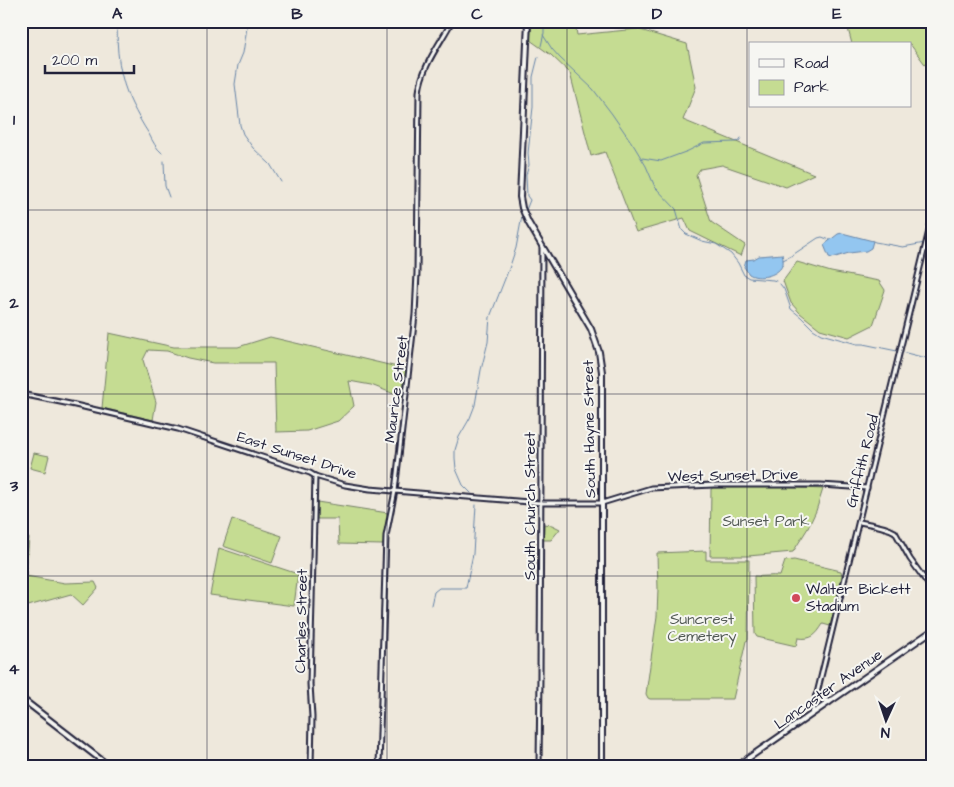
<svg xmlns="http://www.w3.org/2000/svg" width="954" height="787" font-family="'Architects Daughter',sans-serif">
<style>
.green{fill:#c5dc92;stroke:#747f66}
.water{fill:#93c6f0;stroke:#6684a8}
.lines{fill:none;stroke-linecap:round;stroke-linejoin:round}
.stream{stroke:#6684a8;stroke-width:1}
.tertiary-casing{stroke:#22223b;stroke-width:7}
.secondary-casing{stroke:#22223b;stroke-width:8}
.primary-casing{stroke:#22223b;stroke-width:8}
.tertiary{stroke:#f6f6f2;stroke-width:3}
.secondary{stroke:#f6f6f2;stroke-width:4}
.primary{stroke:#f6f6f2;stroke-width:4}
.grid{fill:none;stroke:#22223b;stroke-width:1;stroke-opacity:0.55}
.poi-dot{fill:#d1495b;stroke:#f6f6f2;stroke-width:2}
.labels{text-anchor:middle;stroke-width:4;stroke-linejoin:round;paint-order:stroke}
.street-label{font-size:15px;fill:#22223b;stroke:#f6f6f2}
.park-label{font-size:15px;fill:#535a55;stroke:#f6f6f2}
.poi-label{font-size:15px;fill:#22223b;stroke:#f6f6f2;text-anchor:start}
.neatline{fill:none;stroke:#22223b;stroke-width:2}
.grid-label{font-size:16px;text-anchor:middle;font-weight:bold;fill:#22223b}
</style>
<rect width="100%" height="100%" fill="#eee8dc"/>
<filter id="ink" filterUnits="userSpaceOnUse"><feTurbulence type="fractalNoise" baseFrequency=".02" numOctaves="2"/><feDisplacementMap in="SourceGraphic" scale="10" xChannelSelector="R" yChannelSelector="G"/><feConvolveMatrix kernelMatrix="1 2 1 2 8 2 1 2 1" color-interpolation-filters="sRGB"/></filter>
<g filter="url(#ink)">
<g class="green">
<polygon points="532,21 575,21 577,35 637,29 687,44 696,87 683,120 814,174 786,187 722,165 700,169 696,175 711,222 745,245 741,256 690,231 684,218 636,232 605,152 591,156 570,73 551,55 530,40"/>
<polygon points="846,21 919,21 918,26 933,24 933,68 927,67 910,44 852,44"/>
<polygon points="797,262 831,272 879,281 885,290 873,325 849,337 820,329 800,313 791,303 783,281"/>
<polygon points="109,333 174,347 238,347 270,337 406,369 402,397 371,385 349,381 354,406 338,421 307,431 276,432 274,363 213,363 188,358 167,351 148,350 143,360 156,402 153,420 102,408"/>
<polygon points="34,453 49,456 45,472 30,468"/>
<polygon points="778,487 823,489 816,511 808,528 793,552 748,556 710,556 711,489 713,488"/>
<polygon points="317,502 388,513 383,545 339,544 338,519 317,519"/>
<polygon points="232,519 282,536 272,563 223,546"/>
<polygon points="544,524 552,525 560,529 551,540 543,540"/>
<polygon points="21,536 29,538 26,576 65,583 95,582 98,588 83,605 71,594 21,608"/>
<polygon points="219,548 298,574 294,606 210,595"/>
<polygon points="706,551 706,560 749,560 748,640 746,641 733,699 650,699 648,698 646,694 657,616 658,589 657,553"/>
<path d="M794 560 841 571 842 576 830 626 823 624C816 635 812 640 798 638L796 646 757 637 755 634 754 576C763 577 771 575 780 576L785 561Z"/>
</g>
<g class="water">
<polygon points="842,233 873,241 871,248 866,251 849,253 832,258 829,257 824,245 838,234"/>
<path d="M782 254C783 258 784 263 782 266 777 276 758 280 749 274 747 272 746 269 744 267L746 260 754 259 759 256Z"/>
</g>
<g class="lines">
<g class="stream">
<path d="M118 21C115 47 120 81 132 104 137 114 143 125 149 134 153 142 156 148 162 153"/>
<polyline points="248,21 243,53 238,65 235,84 240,125 243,134 253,148 270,164 281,182"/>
<polyline points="543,35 552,49 560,58 593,89 612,114 634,146 646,166 655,187 676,209 682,230 686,234 702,241 716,244 731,254 738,263 744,275 749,278 773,280 776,281"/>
<polyline points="541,46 544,33 544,21"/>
<polyline points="21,134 24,151 24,182 25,186 29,190"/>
<polyline points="642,158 661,161 688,151 704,143 735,142 739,141 741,138"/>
<polyline points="164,161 165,186 169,197"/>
<polyline points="526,210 530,200 527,196 526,175 529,165 528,153 533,107 533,77 538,57"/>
<polyline points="873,241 875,242 903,247 925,243"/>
<polyline points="928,241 933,236"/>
<polyline points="783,260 791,256 818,238 822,237 830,240 829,241"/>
<polyline points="780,284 784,289 791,309 801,317 813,329 821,334 857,344 863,344 897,351"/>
<polyline points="902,352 930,359 933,358"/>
<polyline points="471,493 463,485 456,469 455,458 455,450 459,437 470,418 475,405 481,370 488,342 490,317 510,266 516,248 522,216"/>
<polyline points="431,605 434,592 439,588 466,588 473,554 476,505"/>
</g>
<g class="tertiary-casing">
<g id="tertiary">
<polyline points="21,394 75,405 178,429 310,473 315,476 345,485 370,489 541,503 602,503 651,488 713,485 821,485 867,488"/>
<path d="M859 522C870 524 885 526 895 532L910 559 933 591"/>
<polyline points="812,714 933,214"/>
<polyline points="311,766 312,717 310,684 315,476"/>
<path d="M379 766 386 536 395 491 415 315 417 273 419 92C422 66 440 44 452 21"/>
<polyline points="539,766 540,676 541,465 542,246"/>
</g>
</g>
<g class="secondary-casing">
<g id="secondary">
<polyline points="816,696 829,702"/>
<polyline points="21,698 109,766"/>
<polyline points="737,766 933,630"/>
</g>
</g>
<g class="primary-casing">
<polyline id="primary" points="528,21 520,197 522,208 528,222 591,329 599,352 602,372 602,766"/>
</g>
<use href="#tertiary" class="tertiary"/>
<use href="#secondary" class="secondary"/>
<use href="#primary" class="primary"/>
</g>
</g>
<path class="grid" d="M207 21V766M387 21V766M567 21V766M747 21V766M21 210H933M21 394H933M21 576H933"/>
<circle class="poi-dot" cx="796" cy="598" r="5"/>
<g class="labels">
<g class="street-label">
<text transform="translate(396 389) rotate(-83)" y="5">Maurice Street</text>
<text transform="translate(589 429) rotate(-91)" y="5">South Hayne Street</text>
<text transform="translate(297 455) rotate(18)" y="5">East Sunset Drive</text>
<text transform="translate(862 461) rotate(-76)" y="5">Griffith Road</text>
<text transform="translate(733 475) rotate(-1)" y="5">West Sunset Drive</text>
<text transform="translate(530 506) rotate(-90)" y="5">South Church Street</text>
<text transform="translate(301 621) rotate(-89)" y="5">Charles Street</text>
<text transform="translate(828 689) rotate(-35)" y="5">Lancaster Avenue</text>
</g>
<g class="park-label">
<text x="766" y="526">Sunset Park</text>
<text x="702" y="624">Suncrest<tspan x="702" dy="17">Cemetery</tspan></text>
</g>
<g class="poi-label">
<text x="806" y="594">Walter Bickett<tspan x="806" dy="17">Stadium</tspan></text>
</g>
</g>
<rect width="954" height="787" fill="none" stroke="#f6f6f2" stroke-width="55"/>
<rect x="749" y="42" width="162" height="65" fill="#f6f6f2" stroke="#a1a1a9"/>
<rect x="759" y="59" width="25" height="8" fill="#f6f6f2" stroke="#a1a1a9"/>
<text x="794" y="68" font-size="15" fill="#22223b">Road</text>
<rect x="759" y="80" width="25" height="15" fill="#c5dc92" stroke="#a1a1a9"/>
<text x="794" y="92" font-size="15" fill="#22223b">Park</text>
<g transform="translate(886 720) rotate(183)" stroke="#f6f6f2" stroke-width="4" paint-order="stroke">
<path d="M0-4L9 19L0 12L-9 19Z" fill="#22223b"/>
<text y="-8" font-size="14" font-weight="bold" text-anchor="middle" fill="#22223b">N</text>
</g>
<path d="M45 65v8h89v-8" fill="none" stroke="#22223b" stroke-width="2.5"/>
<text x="52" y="65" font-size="15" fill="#22223b" stroke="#f6f6f2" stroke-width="4" paint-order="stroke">200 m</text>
<rect x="28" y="28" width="898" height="732" class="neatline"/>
<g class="grid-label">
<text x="117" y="19">A</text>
<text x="297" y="19">B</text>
<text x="477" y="19">C</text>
<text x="657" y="19">D</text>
<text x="837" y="19">E</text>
<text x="14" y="125">1</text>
<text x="14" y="308">2</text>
<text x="14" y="491">3</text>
<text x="14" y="674">4</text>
</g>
</svg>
